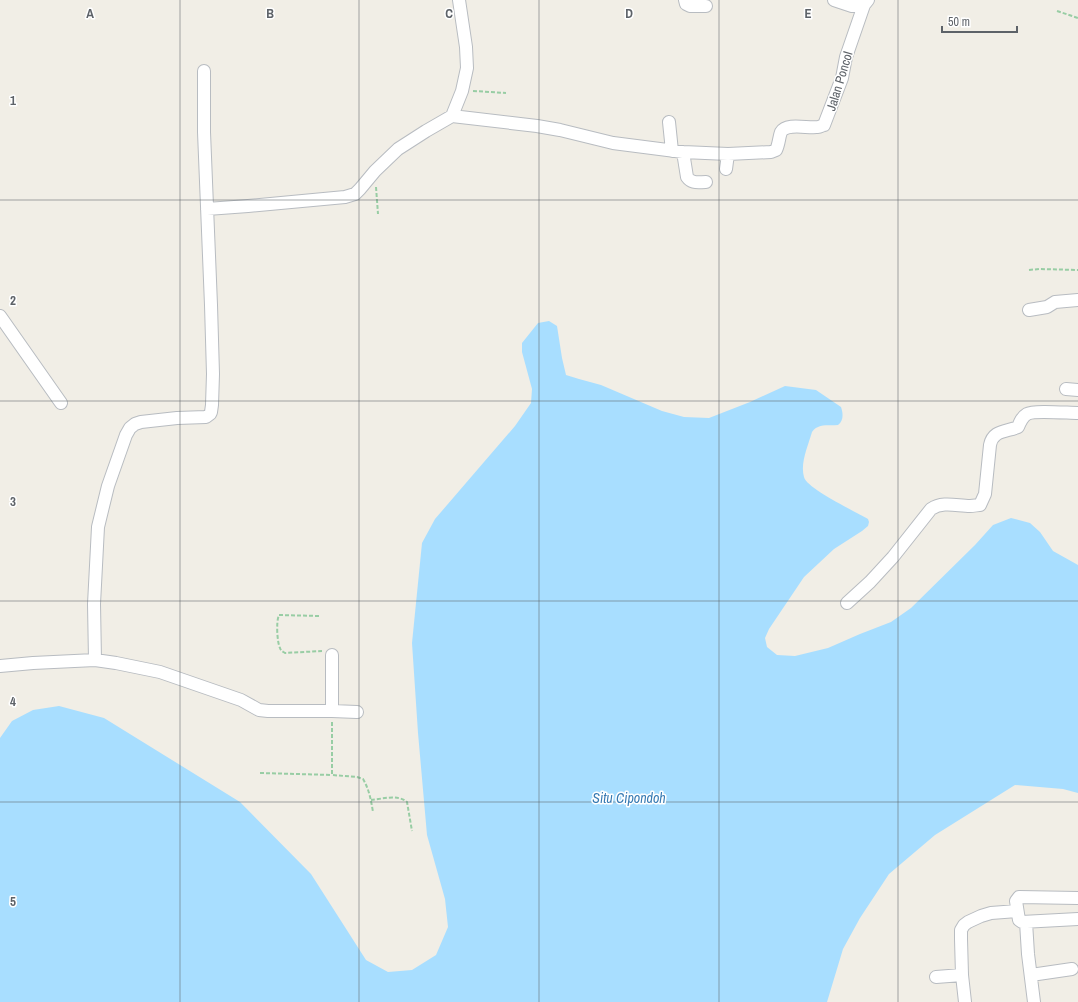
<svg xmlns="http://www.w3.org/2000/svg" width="1078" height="1002" font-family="'Archivo Narrow',sans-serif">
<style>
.water{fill:#a8deff}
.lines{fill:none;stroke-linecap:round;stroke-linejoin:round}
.minor-casing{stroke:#b8bcc1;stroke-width:14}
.path{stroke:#98cda4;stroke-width:2;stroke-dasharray:4 2;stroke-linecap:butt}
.minor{stroke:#fff;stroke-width:12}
.grid{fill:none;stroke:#5d6268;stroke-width:1;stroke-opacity:0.55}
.labels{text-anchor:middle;stroke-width:3;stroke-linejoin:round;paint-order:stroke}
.street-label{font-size:13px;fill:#5d6268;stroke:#fff}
.water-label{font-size:14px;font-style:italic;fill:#367ab3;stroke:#fff}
.grid-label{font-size:13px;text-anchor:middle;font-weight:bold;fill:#5d6268;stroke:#fff;stroke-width:3;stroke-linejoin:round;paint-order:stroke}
</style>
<rect width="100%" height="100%" fill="#f1eee6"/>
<path class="water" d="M 549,321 L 557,326 L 562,358 L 566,375 L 579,379 L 601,385 L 662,411 L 684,417 L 709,418 L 750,402 L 785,386 L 816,390 L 841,407 C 843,413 844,420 838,425 C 829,426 818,423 812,432 C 808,446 800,463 804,477 C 806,488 856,512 868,519 L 869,522 L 868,526 L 862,531 L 834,549 L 804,577 L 769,629 L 765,638 L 767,647 L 777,655 L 795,656 L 828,648 L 860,634 L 891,622 L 911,608 L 975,545 L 993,525 L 1011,518 L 1030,523 L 1040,532 L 1053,551 L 1078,565 L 1078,793 L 1063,789 L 1015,785 L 935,835 L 889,874 L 860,918 L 843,949 L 827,1002 L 0,1002 L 0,738 L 12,721 L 33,710 L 59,706 L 104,718 L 240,802 L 311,874 L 366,960 L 388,972 L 412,970 L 436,955 L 448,927 L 445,899 L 427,835 L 418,733 L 412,643 L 422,543 L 435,519 L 515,426 L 531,403 L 532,389 L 522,352 L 522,343 L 538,323 Z"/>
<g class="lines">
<defs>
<path id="minor" d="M 685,0 L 686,4 L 690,6 L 706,6
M 834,0 L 852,6 L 864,5
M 452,116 L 537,126 L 560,130 L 613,143 L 683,152 L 728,154 L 771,152 L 776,150 C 779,144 779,137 781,132 C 787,122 809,129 818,127 C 820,127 823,125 824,125 L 842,78 L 846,57 L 864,5 L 868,0
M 669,122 L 672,151
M 683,152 L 687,177 C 692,184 698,182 706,182
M 726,169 L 728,154
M 207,209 L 248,206 L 345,197 L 355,194 L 360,189 L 375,171 L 398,149 L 426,131 L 452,116 L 462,91 L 467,68 L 466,47 L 459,0
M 1029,310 L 1047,307 L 1055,302 L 1078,300
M 0,316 L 61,403
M 1066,389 L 1078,390
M 847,603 L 870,582 L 893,557 L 931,509 C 943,501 957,506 970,506 C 974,506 977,505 980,505 L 985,494 L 990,445 C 993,430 1006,432 1018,427 C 1020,422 1022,417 1027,414 C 1034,410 1068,413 1078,413
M 95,660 L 94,604 L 98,527 L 108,486 L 126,435 L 130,428 L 135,424 L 141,422 L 177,418 L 206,417 L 210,414 L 211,412 L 212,405 L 213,374 L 211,305 L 204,132 L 204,71
M 0,666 L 33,663 L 95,660 L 116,663 L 160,672 L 241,700 L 259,710 L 268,711 L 332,711 L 332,655
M 332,711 L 357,712
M 1078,898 L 1019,897 L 1016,901 L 1019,920 L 1022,922 L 1078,919
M 1026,922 L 1028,954 L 1034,1002
M 1031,975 L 1072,969
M 936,977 L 962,975
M 965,1002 L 962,975 L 961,939 L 961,930 L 964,925 L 968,922 L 981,916 L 991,913 L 1017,911"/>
</defs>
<use href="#minor" class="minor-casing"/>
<path class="path" d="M 1057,11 L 1078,18
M 473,91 L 506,93
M 376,187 L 378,214
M 1029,270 L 1039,269 L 1078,270
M 319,616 L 279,615 C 276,621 277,642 280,648 C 281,651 282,651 285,653 L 322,651
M 332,722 L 332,775 L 357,777 L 363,779 C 369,789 371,800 373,812
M 260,773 L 332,775
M 371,800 C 382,799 398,794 407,802 L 412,831"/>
<use href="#minor" class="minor"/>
</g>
<path class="grid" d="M 180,0 L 180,1002M 359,0 L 359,1002M 539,0 L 539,1002M 719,0 L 719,1002M 898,0 L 898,1002M 0,200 L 1078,200M 0,401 L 1078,401M 0,601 L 1078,601M 0,802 L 1078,802"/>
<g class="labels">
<g class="street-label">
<text transform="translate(839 81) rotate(-73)" y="5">Jalan Poncol</text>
</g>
<g class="water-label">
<text x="629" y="803">Situ Cipondoh</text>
</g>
</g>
<g class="grid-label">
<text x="90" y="18">A</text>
<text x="270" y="18">B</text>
<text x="449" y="18">C</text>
<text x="629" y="18">D</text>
<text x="808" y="18">E</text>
<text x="13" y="105">1</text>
<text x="13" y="305">2</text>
<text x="13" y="506">3</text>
<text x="13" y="706">4</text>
<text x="13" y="906">5</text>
</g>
<path d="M942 26v6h75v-6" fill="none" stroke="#5d6268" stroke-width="2"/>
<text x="948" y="26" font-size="12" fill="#5d6268" stroke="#ffffff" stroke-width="3" paint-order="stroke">50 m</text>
</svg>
